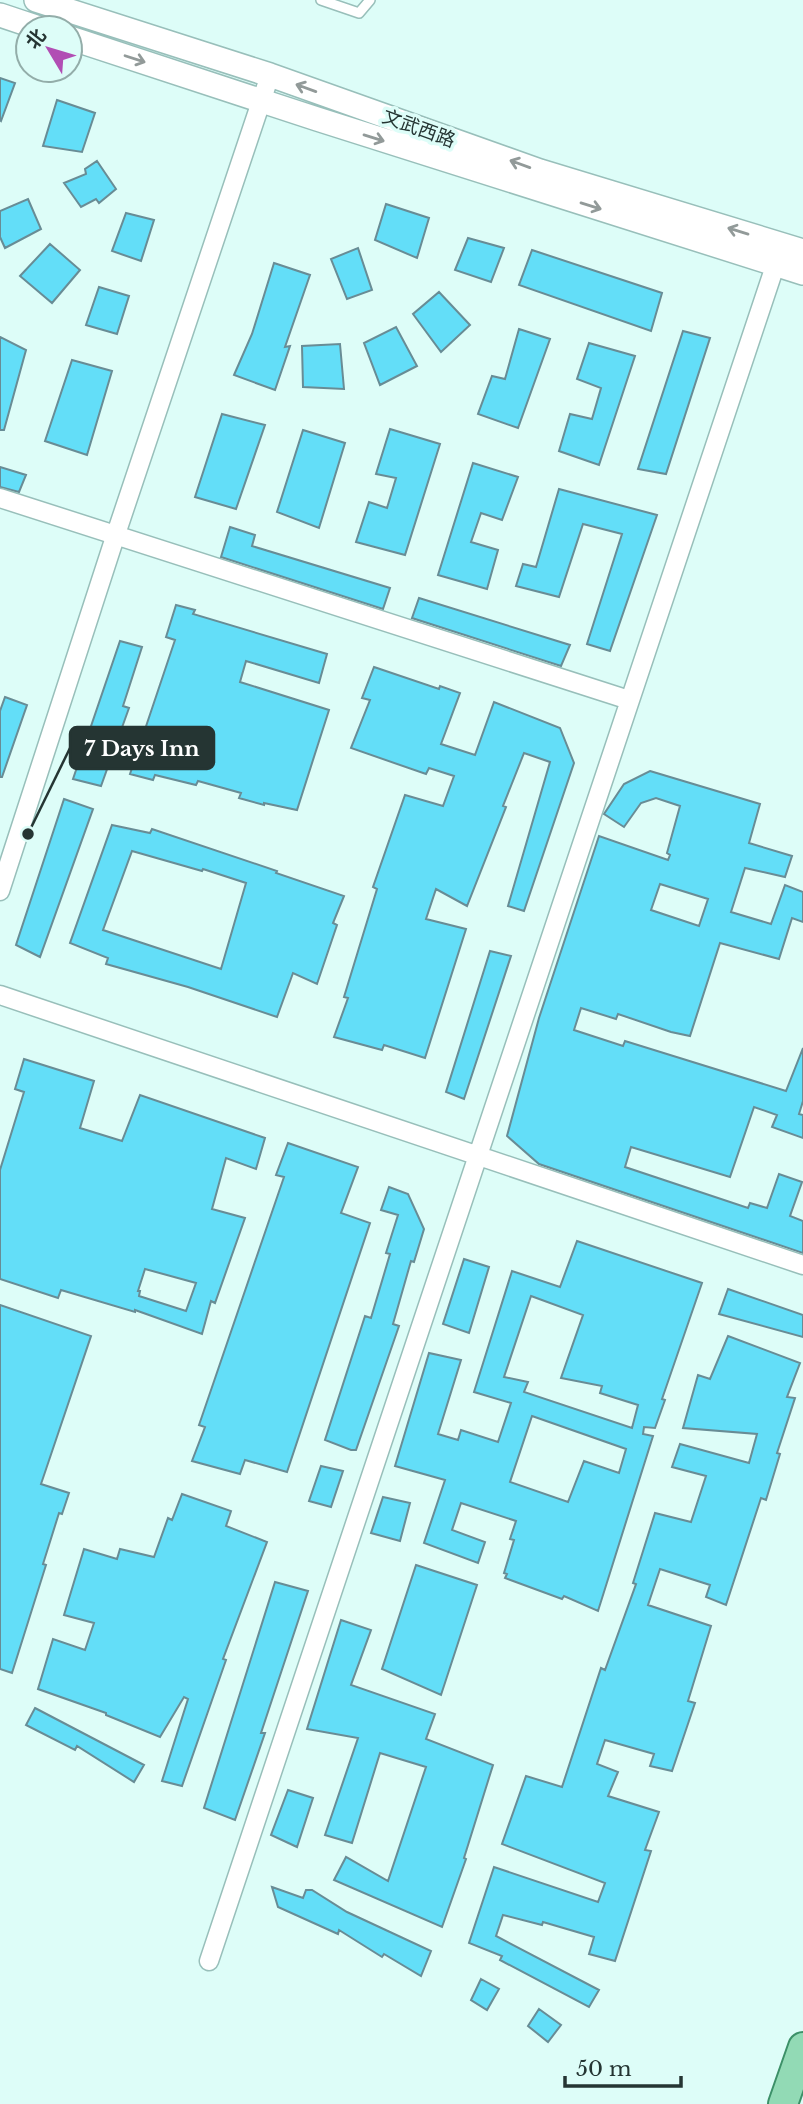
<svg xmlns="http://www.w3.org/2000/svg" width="803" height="2104" font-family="'Libre Baskerville','Noto Sans SC',serif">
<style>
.building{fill:#63def8;stroke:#688c95;stroke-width:2;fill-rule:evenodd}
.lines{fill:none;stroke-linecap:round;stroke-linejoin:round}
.service-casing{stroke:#98bfba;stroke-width:12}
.minor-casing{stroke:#98bfba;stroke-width:21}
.tertiary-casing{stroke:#98bfba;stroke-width:26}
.primary-casing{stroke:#3c9068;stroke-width:32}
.service{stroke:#fff;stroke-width:9}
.minor{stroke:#fff;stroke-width:18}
.tertiary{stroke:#fff;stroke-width:23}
.primary{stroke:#92dab5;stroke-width:28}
.oneway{stroke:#929a99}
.labels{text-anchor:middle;stroke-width:7;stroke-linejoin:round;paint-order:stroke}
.street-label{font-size:19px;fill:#253533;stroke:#ddfdf8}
.leader{fill:none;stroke:#253533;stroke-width:2.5}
.callout-dot{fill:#253533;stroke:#ddfdf8;stroke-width:2.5}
.callout{fill:#253533;stroke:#253533;stroke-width:2.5}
.callout-label{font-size:21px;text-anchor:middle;font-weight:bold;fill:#fff}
</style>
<rect width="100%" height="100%" fill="#ddfdf8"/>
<path class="building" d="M 0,78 L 15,83 L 1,121 L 0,120 Z
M 57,100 L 95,113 L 82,152 L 43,146 Z
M 97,161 L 116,189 L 99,203 L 96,199 L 81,207 L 64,183 L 86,174 L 85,169 Z
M 28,199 L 41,229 L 5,248 L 0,237 L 0,211 Z
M 386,204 L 429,218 L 417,258 L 375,240 Z
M 126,213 L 154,220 L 141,261 L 112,251 Z
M 468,238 L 504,248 L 491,282 L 455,270 Z
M 50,244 L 80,270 L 52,303 L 20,276 Z
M 358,248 L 372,290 L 347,299 L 331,259 Z
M 532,250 L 662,293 L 651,331 L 519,285 Z
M 274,263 L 310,275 L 285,347 L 290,346 L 275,390 L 234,375 L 252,334 Z
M 99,287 L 129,296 L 117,334 L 86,325 Z
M 439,292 L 470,325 L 441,352 L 413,314 Z
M 396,327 L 417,366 L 380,385 L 364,343 Z
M 519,329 L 550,339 L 518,428 L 478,414 L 492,376 L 505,379 Z
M 683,331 L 710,338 L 666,474 L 638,469 Z
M 0,337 L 26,350 L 4,430 L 0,430 Z
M 589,343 L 635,356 L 599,465 L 559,451 L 570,414 L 592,419 L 601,388 L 577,379 Z
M 340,344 L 344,389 L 303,387 L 302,346 Z
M 72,360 L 112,371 L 87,455 L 45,441 Z
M 222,414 L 265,425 L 236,509 L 195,497 Z
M 390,429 L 440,444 L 405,555 L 356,542 L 369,502 L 387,508 L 396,478 L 376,474 Z
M 303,430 L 345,443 L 319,528 L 277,512 Z
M 473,463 L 518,477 L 502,520 L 481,513 L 471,542 L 498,550 L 487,589 L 438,575 Z
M 0,467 L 26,475 L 19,492 L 0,487 Z
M 559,489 L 657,515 L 610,651 L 587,644 L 622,534 L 583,524 L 559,597 L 516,586 L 523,564 L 536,567 Z
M 230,527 L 255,535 L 252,546 L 390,588 L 383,609 L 221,557 Z
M 419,598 L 570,645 L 561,666 L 412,618 Z
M 176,605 L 195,610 L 193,614 L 327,654 L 319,683 L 246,661 L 240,682 L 329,710 L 297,810 L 264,803 L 264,805 L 239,798 L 241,793 L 198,781 L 196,785 L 155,775 L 153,780 L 130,774 L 175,640 L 166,637 Z
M 120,641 L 142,647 L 123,706 L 129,708 L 101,786 L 73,779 Z
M 374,667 L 439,689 L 440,686 L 460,693 L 441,744 L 475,755 L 494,702 L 560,728 L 574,763 L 524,911 L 508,906 L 550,762 L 524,753 L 503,806 L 506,807 L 467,906 L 436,889 L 426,919 L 466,929 L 425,1058 L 384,1045 L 382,1050 L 334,1037 L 348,998 L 344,997 L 377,889 L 373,887 L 405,795 L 443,806 L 454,776 L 429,768 L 426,774 L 351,748 L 370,700 L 362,698 Z
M 5,697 L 27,705 L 2,777 L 0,777 L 0,711 Z
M 650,771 L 760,804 L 749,843 L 792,856 L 785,877 L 745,868 L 731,912 L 771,924 L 785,885 L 803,892 L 803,922 L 792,918 L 779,959 L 720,943 L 690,1036 L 671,1032 L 618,1014 L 616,1019 L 581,1008 L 574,1030 L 623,1046 L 625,1041 L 786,1091 L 803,1048 L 803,1101 L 799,1114 L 803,1115 L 803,1138 L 772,1127 L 777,1115 L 754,1107 L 730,1177 L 631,1147 L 625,1167 L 748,1208 L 750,1203 L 767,1208 L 779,1174 L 802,1182 L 790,1216 L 803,1221 L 803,1253 L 539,1164 L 507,1136 L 539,1018 L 599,836 L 668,860 L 670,855 L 667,853 L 680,806 L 656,798 L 641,803 L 624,827 L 604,814 L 624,784 ZM 660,884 L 708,899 L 699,926 L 651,910 Z
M 64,799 L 93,809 L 40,957 L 16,945 Z
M 112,825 L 150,833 L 152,829 L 277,871 L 276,873 L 344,896 L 333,923 L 337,925 L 317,984 L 293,973 L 277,1017 L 188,987 L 106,964 L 108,958 L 70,943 ZM 132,851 L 202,871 L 203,869 L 246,883 L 221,969 L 103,930 Z
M 490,951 L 511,956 L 464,1099 L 446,1092 Z
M 24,1059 L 94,1081 L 80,1128 L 122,1141 L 140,1095 L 265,1138 L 256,1169 L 226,1158 L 212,1209 L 245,1218 L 215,1303 L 211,1301 L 202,1334 L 135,1310 L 135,1312 L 61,1290 L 58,1298 L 0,1279 L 0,1170 L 24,1092 L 15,1089 ZM 145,1269 L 196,1283 L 186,1311 L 139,1296 L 140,1291 L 138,1291 Z
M 288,1143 L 358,1167 L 341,1213 L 370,1223 L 287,1472 L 245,1460 L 240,1474 L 192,1461 L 205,1427 L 199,1425 L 284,1177 L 276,1175 Z
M 389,1187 L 408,1194 L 424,1229 L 414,1262 L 411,1261 L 393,1324 L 399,1326 L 356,1450 L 351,1450 L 325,1440 L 365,1316 L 371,1318 L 390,1254 L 386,1253 L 398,1215 L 381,1210 Z
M 577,1241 L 702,1283 L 662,1399 L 665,1400 L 655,1428 L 644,1427 L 643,1434 L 653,1436 L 598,1611 L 564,1596 L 562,1599 L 505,1578 L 507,1574 L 504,1573 L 514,1540 L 510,1539 L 516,1521 L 461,1503 L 452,1530 L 485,1542 L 478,1563 L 424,1543 L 445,1480 L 395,1466 L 429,1353 L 461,1360 L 438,1434 L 458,1440 L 461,1430 L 498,1442 L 511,1403 L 474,1392 L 512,1271 L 560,1287 ZM 531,1296 L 583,1315 L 561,1378 L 602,1386 L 600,1393 L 638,1405 L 632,1428 L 524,1392 L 528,1382 L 504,1377 ZM 532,1416 L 626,1449 L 619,1473 L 584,1461 L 568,1502 L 510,1482 Z
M 464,1259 L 489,1267 L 469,1333 L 443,1324 Z
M 728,1289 L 803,1315 L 803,1337 L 719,1314 Z
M 0,1305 L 91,1336 L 41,1484 L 69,1493 L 62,1514 L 59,1513 L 43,1564 L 46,1565 L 12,1673 L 0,1669 Z
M 728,1336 L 800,1363 L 787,1397 L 795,1398 L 777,1453 L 780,1454 L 766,1500 L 761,1498 L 726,1605 L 706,1597 L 710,1585 L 660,1569 L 648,1605 L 711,1626 L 688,1701 L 695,1703 L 672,1771 L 650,1766 L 654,1754 L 605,1740 L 597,1764 L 618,1772 L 608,1796 L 659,1812 L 645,1850 L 651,1851 L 615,1961 L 589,1954 L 594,1937 L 543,1922 L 542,1925 L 503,1915 L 496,1936 L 599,1990 L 589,2007 L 500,1960 L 502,1956 L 469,1943 L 494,1867 L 598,1902 L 605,1883 L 502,1844 L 526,1776 L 562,1787 L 601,1668 L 605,1670 L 636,1584 L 633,1583 L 655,1513 L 691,1522 L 706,1476 L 672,1467 L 680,1444 L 749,1463 L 757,1434 L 683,1428 L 698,1375 L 710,1379 Z
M 321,1466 L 343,1471 L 331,1507 L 309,1501 Z
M 182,1494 L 231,1511 L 226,1526 L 267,1542 L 223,1659 L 226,1660 L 182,1786 L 162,1781 L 188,1699 L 184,1697 L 160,1737 L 106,1715 L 106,1713 L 38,1689 L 53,1639 L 85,1650 L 94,1623 L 64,1615 L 84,1549 L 117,1559 L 120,1549 L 154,1557 L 168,1518 L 172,1520 Z
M 383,1497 L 410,1503 L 400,1541 L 371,1533 Z
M 416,1565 L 477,1585 L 441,1695 L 382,1669 Z
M 275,1582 L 308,1591 L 261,1733 L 265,1733 L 235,1820 L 204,1808 Z
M 341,1620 L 371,1630 L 351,1685 L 435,1714 L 426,1739 L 493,1765 L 464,1858 L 466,1859 L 442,1927 L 334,1880 L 346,1857 L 388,1881 L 426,1767 L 380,1753 L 352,1843 L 325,1835 L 358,1738 L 307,1729 Z
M 35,1708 L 144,1765 L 134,1782 L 77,1746 L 75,1750 L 26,1725 Z
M 288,1790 L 313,1798 L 297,1847 L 271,1835 Z
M 272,1887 L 303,1898 L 306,1890 L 312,1890 L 347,1912 L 431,1951 L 421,1976 L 384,1954 L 382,1957 L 339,1930 L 338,1934 L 278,1907 Z
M 481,1979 L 499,1989 L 487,2010 L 471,2000 Z
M 539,2009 L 561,2025 L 548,2042 L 528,2026 Z"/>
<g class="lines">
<defs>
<path id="service" d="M 321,0 L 359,13 L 370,0"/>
<path id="minor" d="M 0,498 L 629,700
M 0,891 L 116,534 L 270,75
M 0,995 L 803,1265
M 209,1961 L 779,254"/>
<path id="tertiary" d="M 36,0 L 270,75 L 540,171 L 803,251
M 0,15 L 39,28
M 70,38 L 317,119 L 803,273"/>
<path id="primary" d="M 783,2104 L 803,2047"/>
</defs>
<use href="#service" class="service-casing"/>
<use href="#minor" class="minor-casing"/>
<use href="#tertiary" class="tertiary-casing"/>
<use href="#primary" class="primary-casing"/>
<use href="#service" class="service"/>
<use href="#minor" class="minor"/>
<use href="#tertiary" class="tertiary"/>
<use href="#primary" class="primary"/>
</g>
<defs><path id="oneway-shaft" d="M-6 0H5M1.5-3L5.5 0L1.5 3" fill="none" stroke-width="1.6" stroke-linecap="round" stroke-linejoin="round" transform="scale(1.75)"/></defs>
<g class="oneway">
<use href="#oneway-shaft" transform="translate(135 59) rotate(18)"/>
<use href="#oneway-shaft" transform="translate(306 88) rotate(-160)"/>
<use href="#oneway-shaft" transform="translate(374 138) rotate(17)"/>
<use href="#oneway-shaft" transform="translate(520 164) rotate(-160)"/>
<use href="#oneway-shaft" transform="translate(591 206) rotate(17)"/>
<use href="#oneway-shaft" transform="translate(738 231) rotate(-163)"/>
</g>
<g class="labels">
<g class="street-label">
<text transform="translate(419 128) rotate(20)" y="7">文武西路</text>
</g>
</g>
<path class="leader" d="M28 834L70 748"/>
<circle class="callout-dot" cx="28" cy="834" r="7"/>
<rect class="callout" x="70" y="727" width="144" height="42" rx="7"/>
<g class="callout-label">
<text x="142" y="756">7 Days Inn</text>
</g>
<g transform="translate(49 49) rotate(308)"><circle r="33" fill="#ddfdf8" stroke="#93ada9" stroke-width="2"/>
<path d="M0-5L12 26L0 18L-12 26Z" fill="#b14eb4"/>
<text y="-10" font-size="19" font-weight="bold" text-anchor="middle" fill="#253533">北</text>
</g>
<path d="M565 2076v10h116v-10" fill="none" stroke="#253533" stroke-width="3.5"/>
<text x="576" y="2076" font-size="21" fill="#253533" stroke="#ddfdf8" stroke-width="5" paint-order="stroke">50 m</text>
</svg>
